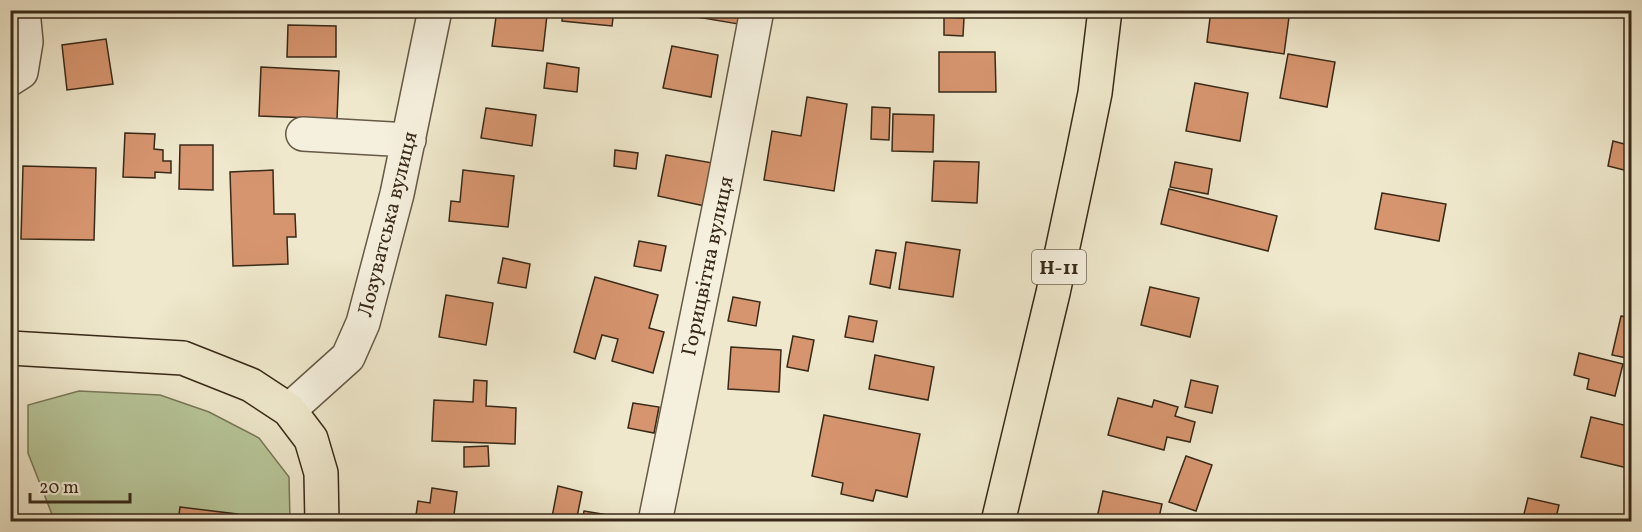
<svg xmlns="http://www.w3.org/2000/svg" width="1642" height="532" font-family="Vollkorn,serif">
<style>
.green{fill:#b7c699;stroke:#787858;stroke-width:1.5}
.building{fill:#d6956f;stroke:#382918;stroke-width:1.5}
.lines{fill:none;stroke-linecap:round;stroke-linejoin:round}
.minor-casing{stroke:#665945;stroke-width:36}
.major-casing{stroke:#382918;stroke-width:36}
.minor{stroke:#f5f0de;stroke-width:33}
.major{stroke:#efe8cc;stroke-width:33}
.labels{text-anchor:middle;stroke-width:5;stroke-linejoin:round;paint-order:stroke}
.shield{fill:#f5f0de;stroke:#716553;stroke-width:1.5}
.shield-label{font-size:20px;font-weight:bold;fill:#382918}
.street-label{font-size:21px;fill:#382918;stroke:#f5f0de}
</style>
<rect width="100%" height="100%" fill="#efe8cc"/>
<filter id="stains"><feTurbulence type="fractalNoise" baseFrequency=".00333" numOctaves="4"/><feColorMatrix values="0 0 0 0 .2 0 0 0 0 .09 0 0 0 0 .02 0 0 0 .5 -.17"/></filter>
<radialGradient id="worn" r=".72"><stop offset=".6" stop-color="#630" stop-opacity="0"/><stop offset="1" stop-color="#630" stop-opacity=".3"/></radialGradient>
<path class="green" d="M 79,391 L 160,395 L 209,412 L 259,438 L 289,477 L 290,521 L 52,521 L 53,517 L 28,453 L 28,405 Z"/>
<path class="building" d="M 497,10 L 547,15 L 543,51 L 492,46 Z
M 563,10 L 614,10 L 612,26 L 562,21 Z
M 686,10 L 746,10 L 744,25 L 685,15 Z
M 1211,10 L 1254,12 L 1254,10 L 1290,10 L 1284,54 L 1207,42 Z
M 944,17 L 964,18 L 963,36 L 944,35 Z
M 288,25 L 336,26 L 336,57 L 287,57 Z
M 106,39 L 113,84 L 67,90 L 62,45 Z
M 672,46 L 718,55 L 711,97 L 663,88 Z
M 939,52 L 995,52 L 996,92 L 939,92 Z
M 1288,54 L 1335,62 L 1327,107 L 1280,98 Z
M 547,63 L 579,68 L 577,92 L 544,88 Z
M 261,67 L 339,71 L 337,119 L 259,116 Z
M 1195,83 L 1248,93 L 1240,141 L 1186,131 Z
M 807,97 L 847,104 L 834,191 L 764,180 L 772,131 L 801,136 Z
M 872,107 L 890,108 L 889,140 L 871,139 Z
M 486,108 L 536,115 L 532,146 L 481,138 Z
M 893,114 L 934,115 L 933,152 L 892,151 Z
M 125,133 L 155,134 L 154,149 L 163,150 L 163,161 L 171,161 L 171,173 L 155,172 L 155,178 L 123,177 Z
M 1613,141 L 1632,146 L 1632,172 L 1608,166 Z
M 180,145 L 213,145 L 213,190 L 179,189 Z
M 615,150 L 638,153 L 636,169 L 614,166 Z
M 666,155 L 713,163 L 705,206 L 658,196 Z
M 934,161 L 979,162 L 977,203 L 932,201 Z
M 1175,162 L 1212,169 L 1208,194 L 1170,187 Z
M 23,166 L 96,168 L 94,240 L 21,239 Z
M 273,170 L 274,214 L 295,214 L 296,237 L 287,237 L 288,264 L 233,266 L 230,172 Z
M 463,170 L 514,176 L 508,227 L 449,221 L 451,201 L 460,202 Z
M 1169,189 L 1277,216 L 1268,251 L 1161,224 Z
M 1382,193 L 1446,204 L 1439,241 L 1375,229 Z
M 639,241 L 666,246 L 661,271 L 634,266 Z
M 906,242 L 960,250 L 953,297 L 899,289 Z
M 876,250 L 896,253 L 890,288 L 870,284 Z
M 503,258 L 530,264 L 526,288 L 498,283 Z
M 595,277 L 658,295 L 649,328 L 664,332 L 653,373 L 612,361 L 618,339 L 602,335 L 595,359 L 574,352 Z
M 1150,287 L 1199,298 L 1190,337 L 1141,325 Z
M 446,295 L 493,303 L 486,345 L 439,337 Z
M 733,297 L 760,302 L 756,326 L 728,321 Z
M 849,316 L 877,321 L 873,342 L 845,337 Z
M 1621,316 L 1632,318 L 1632,359 L 1612,355 Z
M 793,336 L 814,340 L 808,371 L 787,367 Z
M 731,347 L 781,350 L 779,392 L 728,389 Z
M 1579,353 L 1623,364 L 1615,396 L 1587,389 L 1589,379 L 1574,375 Z
M 875,355 L 934,367 L 928,400 L 869,389 Z
M 474,380 L 487,381 L 486,406 L 516,408 L 515,444 L 432,441 L 434,400 L 473,402 Z
M 1191,380 L 1218,386 L 1212,413 L 1185,407 Z
M 1118,398 L 1152,407 L 1154,400 L 1178,407 L 1175,416 L 1195,422 L 1190,442 L 1167,437 L 1164,450 L 1108,435 Z
M 633,403 L 659,407 L 654,433 L 628,428 Z
M 824,415 L 920,434 L 907,497 L 876,490 L 873,501 L 841,494 L 843,483 L 812,476 Z
M 1591,417 L 1632,427 L 1632,469 L 1581,457 Z
M 488,446 L 489,466 L 464,467 L 464,447 Z
M 1186,456 L 1212,465 L 1196,511 L 1169,502 Z
M 558,486 L 582,492 L 576,522 L 552,517 Z
M 432,488 L 457,492 L 453,522 L 415,522 L 418,501 L 430,503 Z
M 1103,491 L 1162,504 L 1158,522 L 1096,522 Z
M 1528,498 L 1559,505 L 1555,522 L 1522,522 Z
M 180,507 L 237,514 L 236,522 L 178,522 Z
M 584,511 L 631,519 L 631,522 L 582,522 Z
M 1566,515 L 1596,522 L 1565,522 Z"/>
<g class="lines">
<defs>
<path id="minor" d="M 10,79 L 21,72 L 26,42 L 23,10
M 303,134 L 409,140
M 289,410 L 348,357 L 363,323 L 397,194 L 435,10
M 655,522 L 723,189 L 757,10"/>
<path id="major" d="M 10,348 L 183,358 L 251,385 L 289,410 L 311,439 L 321,473 L 322,522
M 998,522 L 1053,293 L 1082,157 L 1095,93 L 1105,10"/>
</defs>
<use href="#minor" class="minor-casing"/>
<use href="#major" class="major-casing"/>
<use href="#minor" class="minor"/>
<use href="#major" class="major"/>
</g>
<g class="labels">
<rect class="shield" x="1032" y="250" width="54" height="34" rx="4.5"/>
<g class="shield-label">
<text x="1059" y="274">Н-11</text>
</g>
<g class="street-label">
<text transform="translate(387 224) rotate(-76)" y="7">Лозуватська вулиця</text>
<text transform="translate(707 266) rotate(-78)" y="7">Горицвітна вулиця</text>
</g>
</g>
<rect width="1642" height="532" fill="none" stroke="#efe8cc" stroke-width="36"/>
<rect x="12" y="12" width="1618" height="508" fill="none" stroke="#382918" stroke-width="3"/>
<rect x="18" y="18" width="1606" height="496" fill="none" stroke="#382918" stroke-width="1.5"/>
<path d="M30 493v9h100v-9" fill="none" stroke="#382918" stroke-width="3"/>
<text x="39" y="493" font-size="18" fill="#382918" stroke="#f5f0de" stroke-width="4.5" paint-order="stroke">20 m</text>
<rect width="100%" height="100%" filter="url(#stains)"/>
<rect width="100%" height="100%" fill="url(#worn)"/>
</svg>
